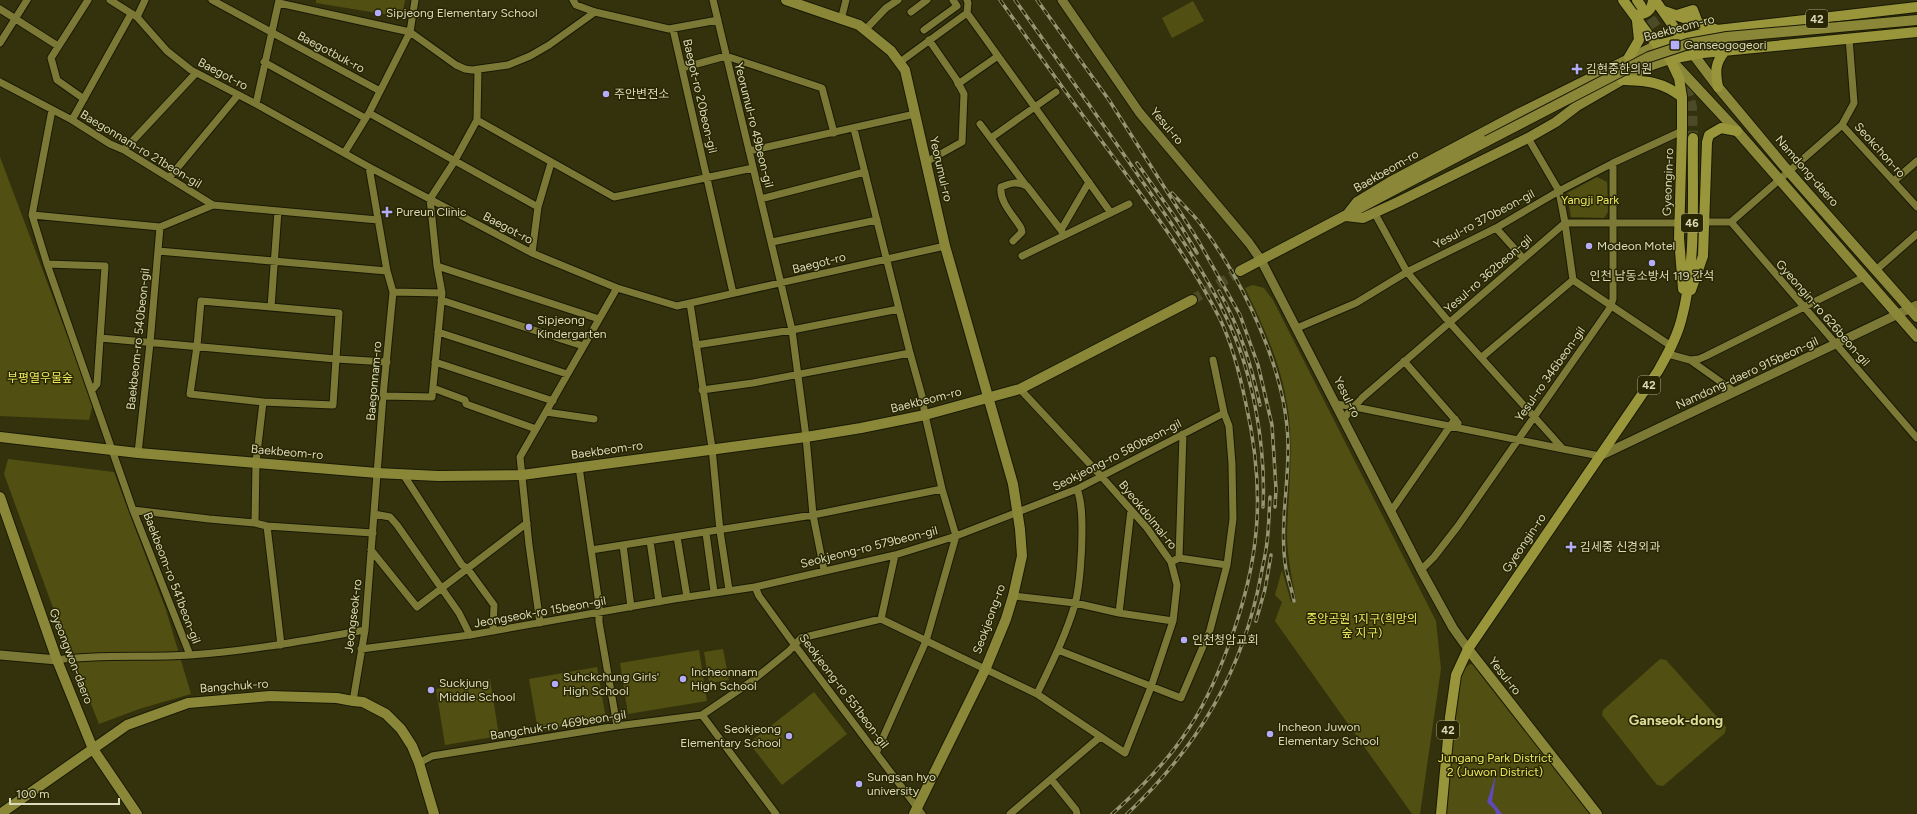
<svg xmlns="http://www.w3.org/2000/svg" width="1917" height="814" font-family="Figtree,'Noto Sans KR',sans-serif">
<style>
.green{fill:#514f12}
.water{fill:#5f4aba}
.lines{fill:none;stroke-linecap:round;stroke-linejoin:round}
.secondary-tunnel{stroke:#4c4b27;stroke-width:10;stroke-dasharray:10 5;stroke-linecap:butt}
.primary-tunnel{stroke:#4c4b27;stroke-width:10;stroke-dasharray:10 5;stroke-linecap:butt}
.minor-casing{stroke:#1a1904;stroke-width:9}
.tertiary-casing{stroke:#1a1904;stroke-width:11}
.secondary-casing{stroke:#1a1904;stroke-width:12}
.primary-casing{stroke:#1a1904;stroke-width:12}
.minor{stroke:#7b7935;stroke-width:7}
.tertiary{stroke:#7b7935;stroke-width:9}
.secondary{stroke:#8a8738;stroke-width:10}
.primary{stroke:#98953a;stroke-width:10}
.rail-casing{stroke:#969673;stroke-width:3.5}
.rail{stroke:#292703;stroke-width:2;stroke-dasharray:6;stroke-linecap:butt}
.secondary-bridge-casing{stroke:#1a1904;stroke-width:12;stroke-linecap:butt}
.secondary-bridge{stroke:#8a8738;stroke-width:10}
.poi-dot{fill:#b3adf9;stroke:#292703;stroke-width:1.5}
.labels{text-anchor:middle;stroke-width:3;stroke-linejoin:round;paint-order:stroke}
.shield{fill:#292703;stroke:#a6a582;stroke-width:1}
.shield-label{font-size:11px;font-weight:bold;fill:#dbdbb9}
.poi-label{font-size:12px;fill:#dbdbb9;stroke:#292703;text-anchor:start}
.street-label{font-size:12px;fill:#dbdbb9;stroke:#292703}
.park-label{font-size:12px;fill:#ede95d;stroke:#292703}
.quarter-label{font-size:14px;font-weight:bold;fill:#dddc96;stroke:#292703}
</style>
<rect width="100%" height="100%" fill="#33320d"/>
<path class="green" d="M 316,0 L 405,0 L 402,17 L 316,3 Z
M 1193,1 L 1204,21 L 1172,38 L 1162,18 Z
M 0,157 L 93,404 L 89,420 L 0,416 Z
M 1597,177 L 1607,182 L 1608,212 L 1604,218 L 1571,217 L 1567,193 Z
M 1253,285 L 1264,288 L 1273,300 L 1436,621 L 1441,669 L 1420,814 L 1412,814 L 1275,621 L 1282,602 L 1275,595 L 1282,570 L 1291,602 L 1296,600 C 1292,578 1287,556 1287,534 C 1288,493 1294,451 1288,410 C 1282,366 1264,327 1245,288 Z
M 8,459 L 114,472 L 166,610 L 191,694 L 139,709 L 99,724 L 52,605 L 4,474 Z
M 723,649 L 729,680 L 709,683 L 704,652 Z
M 699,650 L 707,701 L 628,714 L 620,663 Z
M 1660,659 L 1666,660 L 1726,727 L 1725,733 L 1663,786 L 1657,785 L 1602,715 L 1603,710 Z
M 1470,664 L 1475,665 L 1597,814 L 1440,814 L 1456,675 Z
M 597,667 L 606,719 L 538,731 L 529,679 Z
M 490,679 L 499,736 L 445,745 L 436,689 Z
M 814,692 L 847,734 L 782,785 L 749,743 Z"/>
<path class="water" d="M 1496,774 L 1492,801 L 1502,814 L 1496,814 L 1495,810 L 1487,802 Z"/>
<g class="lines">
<path class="secondary-tunnel" d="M 1192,300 L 1240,271"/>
<path class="primary-tunnel" d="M 1642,6 L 1671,48
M 1683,72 L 1692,107 L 1693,138"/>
<defs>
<path id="minor" d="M 110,0 L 137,17 L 167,51 L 191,70 L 256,104 L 369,167 L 532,253 L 617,288 L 677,306 L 945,246
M 212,0 L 380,91
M 573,0 L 576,5 L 595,12 L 669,29 L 718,20
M 713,0 L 792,330 L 806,437 L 813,515 L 824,570
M 279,3 L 410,32 L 456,65 L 465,69 L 472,70 L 508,65 L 530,56 L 549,45 L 595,12
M 0,9 L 58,46
M 911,12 L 927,0
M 967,13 L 1111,213
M 137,17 L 145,0
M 841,20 L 846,0
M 673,29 L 733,293
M 865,30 L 886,8 L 898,0
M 924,30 L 957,6 L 953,0
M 0,43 L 27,0
M 264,62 L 365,118
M 900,62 L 967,13 L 968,3 L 967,0
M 682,68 L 726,56 L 822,88 L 834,133
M 0,82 L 72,120 L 110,144 L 124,150 L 213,205 L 378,220
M 958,84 L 998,56
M 84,99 L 57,80 L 51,58 L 88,0
M 256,104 L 279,0
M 52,110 L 32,215 L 47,264 L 133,510 L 190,655
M 369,113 L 538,207
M 72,120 L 131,14
M 477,120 L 614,197 L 753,168
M 980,124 L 1025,184
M 1842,125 L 1917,207
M 854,129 L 910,353 L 922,396 L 925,415 L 942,489 L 956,536 L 926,641 L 877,751
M 991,138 L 1056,92
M 1528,138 L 1559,191 L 1565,223 L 1573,280 L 1671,346
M 124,150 L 196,73
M 749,151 L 915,114
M 345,152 L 369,113 L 410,32 L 415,0
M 926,162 L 962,142 L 964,94 L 956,79 L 929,40
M 169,178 L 238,95
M 1894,181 L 1917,161
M 761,199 L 865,172
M 1374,212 L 1407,272 L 1449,322 L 1563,449 L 1600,456
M 32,215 L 160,227 L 213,205
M 1704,222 L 1731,222 L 1917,438
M 1731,222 L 1842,125 L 1854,103 L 1849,38
M 1496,228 L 1523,258
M 1063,234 L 1061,230 L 1089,182
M 1013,241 L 1022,232 L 1021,228 C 1014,216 999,202 1001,187 C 1011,183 1016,181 1027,186 L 1061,230
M 772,242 L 877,220
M 158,251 L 387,271
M 532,253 L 538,207 L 551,163
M 1022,256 L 1129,204
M 47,264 L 105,266 L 97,384 L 92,390
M 437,266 L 599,319
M 1876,270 L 1917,234
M 393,292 L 442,293
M 441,300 L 583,346
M 201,301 L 339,313 L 333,405 L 263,402 L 190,394 L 197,346 Z
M 690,303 L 712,448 L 720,531 L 729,590
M 271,307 L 278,211
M 1297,328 L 1356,303 L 1407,272 L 1496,228 L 1559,191 L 1613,163 L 1682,131
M 438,332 L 567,374
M 100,338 L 336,359 L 387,362
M 696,345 L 792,330 L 899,309
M 1668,354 L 1690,360 L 1735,392
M 1482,357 L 1573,280
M 1690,360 L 1699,359 L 1706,356 L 1864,277
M 1404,361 L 1458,423
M 435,362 L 553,401
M 433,388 L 465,400 L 466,404 L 536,429
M 702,390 L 753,383 L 910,353
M 383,396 L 432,397 L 442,293 L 437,266 L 430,199 L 454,162 L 477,120 L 478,70
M 1336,404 L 1355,407 L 1563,449
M 546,412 L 594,419
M 1344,420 C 1348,410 1356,406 1362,398 L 1565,223 L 1679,223
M 138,453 L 150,343 L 160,227
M 579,467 L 599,604 L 599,622 L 617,726
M 403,474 L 462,565 L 467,568 L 494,605 L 493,631
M 133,510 L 209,519 L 255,523 L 267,526 L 373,533
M 1392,510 L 1455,419
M 374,514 L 390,517 L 397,525 L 459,613 L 470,635
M 255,523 L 256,462 L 263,402
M 267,526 L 281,645
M 706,533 L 714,592
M 677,537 L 687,597
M 650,541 L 659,602
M 623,545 L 631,607
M 371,550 L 417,607 L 527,523
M 591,550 L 813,515 L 942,489
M 1179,558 L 1227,565
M 1171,562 L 1179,558 L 1183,434
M 1421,570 L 1434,557 L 1458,526 L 1610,308 L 1613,299 L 1613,163
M 755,587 L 759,596 L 791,640 L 922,814
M 1013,596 L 1075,603 L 1119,613 L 1173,621
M 1119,613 L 1131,510
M 881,619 L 1037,694 L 1125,753 L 1151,687 L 1173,621 L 1177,585 L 1171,562 L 1147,528 L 1102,477 L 1020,389
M 540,623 L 529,545 L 520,457 L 617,288
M 361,649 L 470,635 L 674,599 L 755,587 L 895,555 L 956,536 L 1077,489 L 1224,413
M 1058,650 L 1181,698 L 1210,630 L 1227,565 L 1233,519 L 1232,464 L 1229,426 L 1224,413 L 1213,360
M 57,660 C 101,654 146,658 190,655 C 249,651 307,640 365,630
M 1037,694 C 1051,665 1066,635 1075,604 C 1080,586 1082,551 1082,531 C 1082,518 1082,502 1077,489
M 353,701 L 365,630 L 383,396 L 393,292 L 387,271 L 369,167
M 702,715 L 776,814
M 419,763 L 432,756 L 617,726 L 702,715 L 752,681 L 789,651 L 801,638 L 881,619 L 895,555
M 1051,779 L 1076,810 L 1077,814
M 1010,814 L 1100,737"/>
<path id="tertiary" d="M 1062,0 L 1139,112 L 1249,243 L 1261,260 L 1421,570 L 1453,628 L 1468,649
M 1600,456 L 1917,305
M 0,655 L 57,660"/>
<path id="secondary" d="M 786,0 L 859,25 L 891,51 L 905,70 L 945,246 L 1013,484 L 1020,529 L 1022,556 L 1013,596 L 1006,619 L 985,670 L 914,814
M 1693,54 L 1718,87 L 1783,165 L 1917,317
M 1346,216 L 1363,218 L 1398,202 L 1528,138 L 1556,122 L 1577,106 L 1622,80 L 1652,65 L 1670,59 L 1737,131 L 1917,337
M 1346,216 L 1357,202 L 1390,182 L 1520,113 L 1657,45
M 1240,271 L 1487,141
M 0,437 L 138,453 L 377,473 L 438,476 L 522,475 L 806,437 L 861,428 L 925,415 L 1020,389 L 1192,300
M 0,497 L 57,660 L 93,749 L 137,814
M 1468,649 L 1597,814
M 0,814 L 127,725 L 188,703 L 270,696 L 337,698 L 353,701 L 363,702 L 386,714 L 401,729 L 412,746 L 419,763 L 434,814"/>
<path id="primary" d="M 1623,0 L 1648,34 L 1670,59 L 1679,78 L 1682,97 L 1682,131 L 1679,238 L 1683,289
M 1637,0 L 1641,6
M 1655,0 L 1685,43
M 1664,11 L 1715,29
M 1634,15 C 1645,15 1652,11 1653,0
M 1677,15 L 1693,10 L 1698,23
M 1657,45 L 1717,30 L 1917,7
M 1629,57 L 1639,40 L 1637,21
M 1670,59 L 1703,53 L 1917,32
M 1622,80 C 1647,81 1661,81 1682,97
M 1718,87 C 1715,71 1715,63 1725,51
M 1691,290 L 1703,256 L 1707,142 L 1709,135 L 1721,128 L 1737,131
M 1441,814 L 1450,717 L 1456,675 L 1468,649 L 1658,371 C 1667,355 1676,339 1681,321 C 1697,263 1692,198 1693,138"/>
</defs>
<use href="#minor" class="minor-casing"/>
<use href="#tertiary" class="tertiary-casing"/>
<use href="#secondary" class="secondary-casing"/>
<use href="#primary" class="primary-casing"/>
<use href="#minor" class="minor"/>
<use href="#tertiary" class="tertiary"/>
<use href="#secondary" class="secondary"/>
<use href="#primary" class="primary"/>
<defs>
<path id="rail" d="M 1000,0 C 1037,52 1074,104 1112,155 C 1151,208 1191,261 1220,319 C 1233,346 1240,375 1246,404 C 1266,493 1260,562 1228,647 C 1217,677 1205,705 1187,731 C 1167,762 1139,790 1112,814
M 1015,0 C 1057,59 1099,118 1140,178 C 1171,223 1204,269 1227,319 C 1253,373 1266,446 1263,507
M 1037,0 L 1109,100 L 1199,242 L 1240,315 L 1258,365 L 1272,425 L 1276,489 L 1275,507
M 1137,163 L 1179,223 L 1197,253
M 1172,193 C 1181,203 1191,212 1199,222 C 1243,280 1287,371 1288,444 C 1289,485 1279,528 1286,569 C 1288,579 1292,590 1294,601
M 1219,291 C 1240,328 1251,364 1260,405
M 1256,621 L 1265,589 L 1271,555
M 1127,814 C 1198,747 1243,671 1261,575 C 1263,564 1266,553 1267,542 C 1269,527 1269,512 1270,497"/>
</defs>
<use href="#rail" class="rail-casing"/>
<use href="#rail" class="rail"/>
<defs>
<path id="secondary-bridge" d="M 1487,141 L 1649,57 L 1688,44 L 1727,37 L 1917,20"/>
</defs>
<use href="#secondary-bridge" class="secondary-bridge-casing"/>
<use href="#secondary-bridge" class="secondary-bridge"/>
</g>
<g class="poi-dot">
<circle cx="378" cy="13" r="4"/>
<rect x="1670" y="40" width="10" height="10" rx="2"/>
<path d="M1575 63h4v4h4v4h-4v4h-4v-4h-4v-4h4z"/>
<circle cx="606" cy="94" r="4"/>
<path d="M385 206h4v4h4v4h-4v4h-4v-4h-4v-4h4z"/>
<circle cx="1589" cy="246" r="4"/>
<circle cx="1652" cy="263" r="4"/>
<circle cx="529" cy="327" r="4"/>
<path d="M1569 541h4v4h4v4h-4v4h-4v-4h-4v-4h4z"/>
<circle cx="1184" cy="640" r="4"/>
<circle cx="683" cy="679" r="4"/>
<circle cx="555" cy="684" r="4"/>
<circle cx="431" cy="690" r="4"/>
<circle cx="1270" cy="734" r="4"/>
<circle cx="789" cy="736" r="4"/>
<circle cx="859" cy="784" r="4"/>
</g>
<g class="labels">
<g class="shield">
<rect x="1806" y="10" width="22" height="18" rx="3"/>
<rect x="1681" y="214" width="22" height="18" rx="3"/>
<rect x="1638" y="376" width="22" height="18" rx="3"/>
<rect x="1437" y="721" width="22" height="18" rx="3"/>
</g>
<g class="shield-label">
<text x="1817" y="23">42</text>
<text x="1692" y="227">46</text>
<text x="1649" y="389">42</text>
<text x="1448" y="734">42</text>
</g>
<g class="poi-label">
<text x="386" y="17">Sipjeong Elementary School</text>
<text x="1684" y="49">Ganseogogeori</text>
<text x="1586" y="73">김현중한의원</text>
<text x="614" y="98">주안변전소</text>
<text x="396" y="216">Pureun Clinic</text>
<text x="1597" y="250">Modeon Motel</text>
<text x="1652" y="280" text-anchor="middle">인천 남동소방서 119 간석</text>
<text x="537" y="324">Sipjeong<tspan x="537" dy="14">Kindergarten</tspan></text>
<text x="1580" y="551">김세중 신경외과</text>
<text x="1192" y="644">인천청암교회</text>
<text x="691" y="676">Incheonnam<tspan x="691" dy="14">High School</tspan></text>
<text x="563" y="681">Suhckchung Girls'<tspan x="563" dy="14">High School</tspan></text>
<text x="439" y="687">Suckjung<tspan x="439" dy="14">Middle School</tspan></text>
<text x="1278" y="731">Incheon Juwon<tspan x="1278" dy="14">Elementary School</tspan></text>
<text x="781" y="733" text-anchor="end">Seokjeong<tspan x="781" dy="14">Elementary School</tspan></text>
<text x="867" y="781">Sungsan hyo<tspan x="867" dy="14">university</tspan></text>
</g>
<g class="street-label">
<text transform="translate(1679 28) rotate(-15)" y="4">Baekbeom-ro</text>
<text transform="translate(331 52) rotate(28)" y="4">Baegotbuk-ro</text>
<text transform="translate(223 74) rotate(28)" y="4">Baegot-ro</text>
<text transform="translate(700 96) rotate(77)" y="4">Baegot-ro 20beon-gil</text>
<text transform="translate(754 125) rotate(76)" y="4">Yeorumul-ro 49beon-gil</text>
<text transform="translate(1167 126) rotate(50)" y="4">Yesul-ro</text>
<text transform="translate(141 149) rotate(31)" y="4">Baegonnam-ro 21beon-gil</text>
<text transform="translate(1880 150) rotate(48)" y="4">Seokchon-ro</text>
<text transform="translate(941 169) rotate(77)" y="4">Yeorumul-ro</text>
<text transform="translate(1386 171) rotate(-30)" y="4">Baekbeom-ro</text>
<text transform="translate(1807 171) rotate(49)" y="4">Namdong-daero</text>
<text transform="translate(1668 182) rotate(-88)" y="4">Gyeongin-ro</text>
<text transform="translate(1484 219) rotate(-28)" y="4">Yesul-ro 370beon-gil</text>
<text transform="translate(508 228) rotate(28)" y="4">Baegot-ro</text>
<text transform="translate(819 263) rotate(-14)" y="4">Baegot-ro</text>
<text transform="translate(1488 274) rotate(-41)" y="4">Yesul-ro 362beon-gil</text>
<text transform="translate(1823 313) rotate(49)" y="4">Gyeongin-ro 626beon-gil</text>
<text transform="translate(138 339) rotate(-84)" y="4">Baekbeom-ro 540beon-gil</text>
<text transform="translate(1747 373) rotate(-25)" y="4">Namdong-daero 915beon-gil</text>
<text transform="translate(1550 374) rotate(-55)" y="4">Yesul-ro 346beon-gil</text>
<text transform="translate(374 381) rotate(-85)" y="4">Baegonnam-ro</text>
<text transform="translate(1347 397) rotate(63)" y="4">Yesul-ro</text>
<text transform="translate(926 400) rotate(-14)" y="4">Baekbeom-ro</text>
<text transform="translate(607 450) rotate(-8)" y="4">Baekbeom-ro</text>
<text transform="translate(287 452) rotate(5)" y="4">Baekbeom-ro</text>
<text transform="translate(1117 455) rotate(-27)" y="4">Seokjeong-ro 580beon-gil</text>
<text transform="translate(1148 515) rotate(51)" y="4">Byeokdolmal-ro</text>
<text transform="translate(1524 543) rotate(-56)" y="4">Gyeongin-ro</text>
<text transform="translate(869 547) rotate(-14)" y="4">Seokjeong-ro 579beon-gil</text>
<text transform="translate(172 578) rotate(69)" y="4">Baekbeom-ro 541beon-gil</text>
<text transform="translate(540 612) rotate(-10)" y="4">Jeongseok-ro 15beon-gil</text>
<text transform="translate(353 616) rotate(-83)" y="4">Jeongseok-ro</text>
<text transform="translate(989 619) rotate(-70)" y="4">Seokjeong-ro</text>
<text transform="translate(71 656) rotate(69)" y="4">Gyeongwon-daero</text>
<text transform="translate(1505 676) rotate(52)" y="4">Yesul-ro</text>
<text transform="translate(234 686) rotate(-4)" y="4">Bangchuk-ro</text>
<text transform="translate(844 691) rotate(53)" y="4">Seokjeong-ro 551beon-gil</text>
<text transform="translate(558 725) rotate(-9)" y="4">Bangchuk-ro 469beon-gil</text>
</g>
<g class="park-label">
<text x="1590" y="204">Yangji Park</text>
<text x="40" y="382">부평열우물숲</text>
<text x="1362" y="623">중앙공원 1지구(희망의<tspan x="1362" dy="14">숲 지구)</tspan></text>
<text x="1495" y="762">Jungang Park District<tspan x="1495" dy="14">2 (Juwon District)</tspan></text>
</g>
<g class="quarter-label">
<text x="1676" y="725">Ganseok-dong</text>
</g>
</g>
<path d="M10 798v6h109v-6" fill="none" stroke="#dbdbb9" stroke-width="2"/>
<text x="16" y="798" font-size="12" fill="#dbdbb9" stroke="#292703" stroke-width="3" paint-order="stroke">100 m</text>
</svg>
